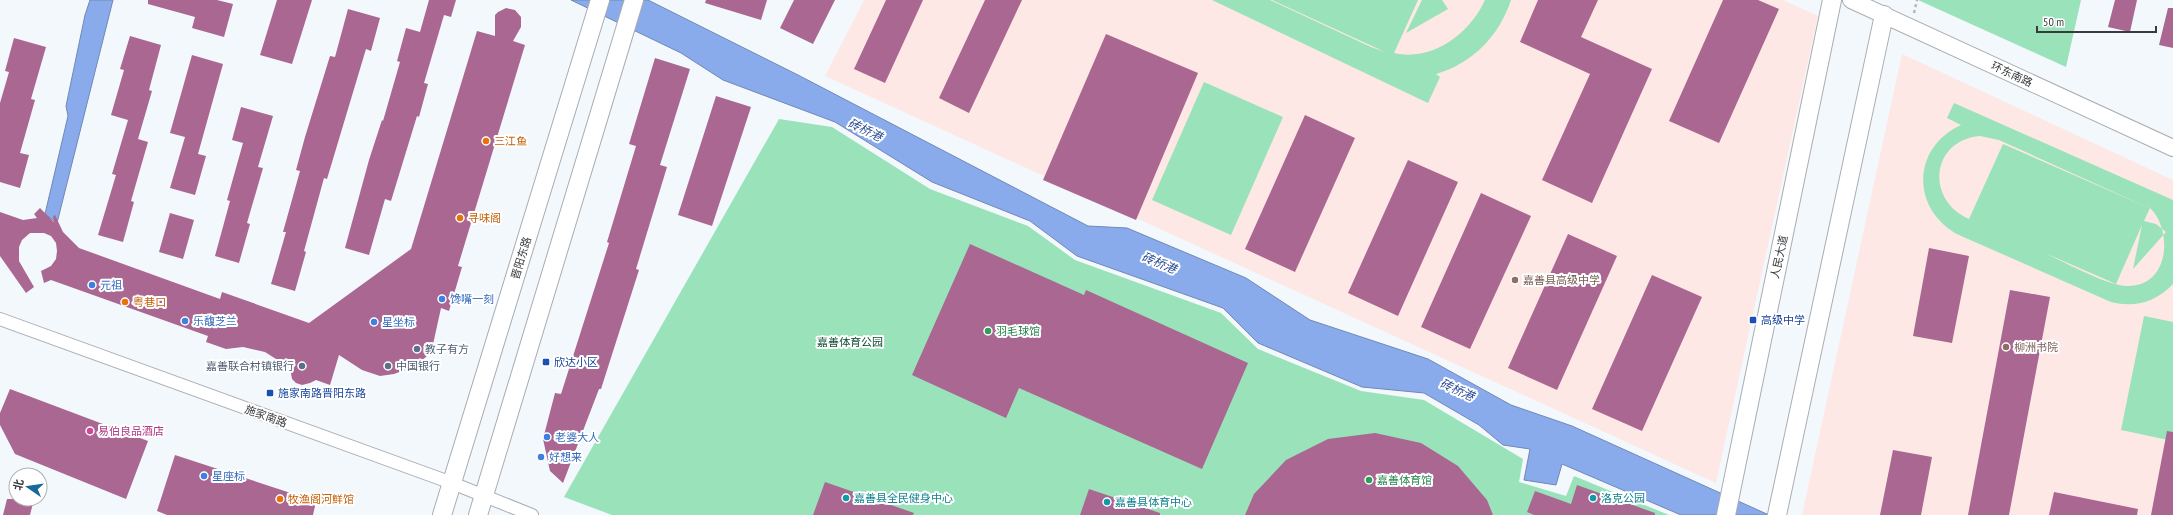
<svg xmlns="http://www.w3.org/2000/svg" width="2173" height="515" font-family="'PT Sans Narrow','Noto Sans SC',sans-serif">
<style>
.education{fill:#fde8e5}
.green{fill:#99e2ba;fill-rule:evenodd}
.water{fill:#89aaeb;stroke:#7188b6}
.building{fill:#aa6792}
.lines{fill:none;stroke-linecap:round;stroke-linejoin:round}
.minor-casing{stroke:#a9adb2;stroke-width:14}
.tertiary-casing{stroke:#a9adb2;stroke-width:18}
.secondary-casing{stroke:#a9adb2;stroke-width:20}
.path{stroke:#b4b8bc;stroke-width:2.5;stroke-dasharray:3 3;stroke-linecap:butt}
.minor{stroke:#fff;stroke-width:12}
.tertiary{stroke:#fff;stroke-width:16}
.secondary{stroke:#fff;stroke-width:18}
.food-dot{fill:#e8710a;stroke:#fff;stroke-width:1.5}
.education-dot{fill:#8d6e63;stroke:#fff;stroke-width:1.5}
.shop-dot{fill:#3f7fe0;stroke:#fff;stroke-width:1.5}
.transit-dot{fill:#1a4fb4;stroke:#fff;stroke-width:1.5}
.leisure-dot{fill:#2e9e5b;stroke:#fff;stroke-width:1.5}
.service-dot{fill:#5c6f8a;stroke:#fff;stroke-width:1.5}
.hotel-dot{fill:#d1479c;stroke:#fff;stroke-width:1.5}
.culture-dot{fill:#0f9aa8;stroke:#fff;stroke-width:1.5}
.labels{text-anchor:middle;stroke-width:4;stroke-linejoin:round;paint-order:stroke}
.street-label{font-size:11px;fill:#383a3c;stroke:#fff}
.food-label{font-size:11px;fill:#c56008;stroke:#fff;text-anchor:start}
.education-label{font-size:11px;fill:#785e54;stroke:#fff;text-anchor:start}
.shop-label{font-size:11px;fill:#366cbe;stroke:#fff;text-anchor:start}
.transit-label{font-size:11px;fill:#164399;stroke:#fff;text-anchor:start}
.leisure-label{font-size:11px;fill:#27864d;stroke:#fff;text-anchor:start}
.park-label{font-size:11px;fill:#0c4d31;stroke:#fff}
.service-label{font-size:11px;fill:#4e5e75;stroke:#fff;text-anchor:start}
.hotel-label{font-size:11px;fill:#b23c85;stroke:#fff;text-anchor:start}
.culture-label{font-size:11px;fill:#0d838f;stroke:#fff;text-anchor:start}
.water-label{font-size:12px;font-style:italic;fill:#284b97;stroke:#fff}
</style>
<rect width="100%" height="100%" fill="#f3f8fd"/>
<path class="education" d="M 864,0 L 1783,0 L 1818,16 L 1716,483 L 825,76 Z
M 1902,54 L 2173,180 L 2173,515 L 1802,515 Z"/>
<path class="green" d="M 1212,0 L 1270,0 L 1371,47 L 1385,52 L 1272,0 L 1418,0 L 1394,53 C 1433,62 1470,33 1485,0 L 1511,0 C 1499,36 1473,63 1436,74 L 1440,77 L 1428,103 Z
M 1422,0 L 1442,0 L 1448,9 L 1406,33 Z
M 1918,0 L 2081,0 L 2066,67 Z
M 1204,82 L 1283,117 L 1231,235 L 1152,200 Z
M 1954,103 L 2173,200 L 2173,284 C 2156,302 2135,308 2111,302 L 1959,235 C 1911,210 1911,148 1961,125 L 1947,118 ZM 1980,136 L 1999,140 L 2149,208 L 2003,144 L 1969,219 C 1925,200 1931,140 1980,136 ZM 2150,208 C 2173,230 2170,287 2127,286 C 2108,286 2064,262 2045,253 L 2116,284 L 2142,225 L 2133,269 L 2166,232 L 2156,224 L 2144,221 Z
M 779,119 L 832,127 L 930,189 L 1028,226 L 1075,260 L 1221,313 L 1258,349 L 1361,391 L 1424,400 L 1523,459 L 1519,482 L 1566,496 L 1574,476 L 1669,515 L 612,515 L 564,497 Z
M 2144,316 L 2173,322 L 2173,441 L 2121,430 Z"/>
<path class="water" d="M 90,0 L 113,0 L 57,223 L 45,214 L 68,116 L 66,106 L 85,15 Z
M 571,0 L 648,0 L 798,75 L 1088,226 L 1127,228 L 1246,278 L 1310,320 L 1428,359 L 1511,405 L 1572,426 L 1769,515 L 1681,515 L 1562,464 L 1556,485 L 1524,480 L 1530,449 L 1503,445 L 1479,425 L 1424,393 L 1362,387 L 1258,343 L 1223,308 L 1077,256 L 1030,221 L 932,182 L 835,122 L 723,80 L 681,53 Z"/>
<path class="building" d="M 148,0 L 217,0 L 233,4 L 224,37 L 192,28 L 195,17 L 148,4 Z
M 277,0 L 312,0 L 292,64 L 260,55 Z
M 429,0 L 456,0 L 451,17 L 444,15 L 424,83 L 428,84 L 419,117 L 417,116 L 391,201 L 385,199 L 369,255 L 345,248 L 369,160 L 382,120 L 383,121 L 400,62 L 397,61 L 406,28 L 420,32 Z
M 706,0 L 767,0 L 761,20 L 705,3 Z
M 794,0 L 835,0 L 813,44 L 780,28 Z
M 886,0 L 923,0 L 885,83 L 854,69 Z
M 985,0 L 1022,0 L 969,113 L 939,98 Z
M 1538,0 L 1598,0 L 1581,37 L 1652,69 L 1592,203 L 1542,180 L 1590,74 L 1520,42 Z
M 1723,0 L 1758,0 L 1779,9 L 1719,143 L 1669,121 Z
M 2115,0 L 2137,0 L 2130,32 L 2108,27 Z
M 506,8 L 515,10 L 521,17 L 521,27 L 513,41 L 525,45 L 458,266 L 462,267 L 449,311 L 441,308 L 432,349 L 426,357 L 413,367 L 394,374 L 380,376 L 362,370 L 339,355 L 330,385 L 316,380 L 310,383 L 302,385 L 296,383 L 292,379 L 290,368 L 265,352 L 243,347 L 226,349 L 206,342 L 208,336 L 51,280 L 44,283 L 41,271 L 51,266 L 56,259 L 57,251 L 56,243 L 51,236 L 44,233 L 30,233 L 22,240 L 19,247 L 19,261 L 34,287 L 26,293 L 0,256 L 0,212 L 23,220 L 37,218 L 34,214 L 40,208 L 54,222 L 53,216 L 55,215 L 63,232 L 79,248 L 220,299 L 222,292 L 309,323 L 411,249 L 477,31 L 495,36 L 495,15 L 498,12 Z
M 2168,8 L 2173,8 L 2173,48 L 2159,45 Z
M 348,9 L 380,18 L 371,51 L 366,49 L 327,179 L 324,178 L 304,251 L 306,252 L 295,291 L 271,284 L 286,232 L 283,232 L 300,171 L 296,170 L 305,137 L 330,56 L 335,57 Z
M 1106,34 L 1198,73 L 1136,220 L 1043,180 Z
M 130,36 L 161,45 L 149,90 L 152,91 L 138,139 L 148,142 L 131,201 L 134,202 L 123,242 L 98,235 L 116,175 L 112,174 L 128,120 L 111,115 L 124,70 L 120,69 Z
M 14,38 L 46,47 L 31,99 L 35,100 L 20,153 L 29,155 L 20,188 L 0,182 L 0,103 L 9,72 L 5,71 Z
M 192,55 L 223,64 L 198,154 L 206,156 L 195,195 L 170,188 L 185,137 L 170,133 Z
M 655,58 L 690,69 L 660,165 L 667,167 L 636,269 L 639,270 L 601,389 L 599,389 L 563,483 L 550,471 L 543,439 L 555,393 L 561,394 L 609,243 L 607,242 L 636,146 L 629,144 Z
M 716,96 L 751,107 L 712,226 L 678,215 Z
M 241,107 L 273,116 L 258,167 L 263,168 L 247,223 L 250,224 L 239,263 L 215,256 L 230,201 L 227,200 L 243,143 L 232,140 Z
M 1305,115 L 1355,138 L 1295,272 L 1245,249 Z
M 1408,160 L 1458,182 L 1398,316 L 1348,293 Z
M 1481,193 L 1531,216 L 1470,349 L 1421,327 Z
M 170,213 L 194,220 L 183,259 L 159,252 Z
M 1568,234 L 1617,256 L 1557,390 L 1508,368 Z
M 970,244 L 1084,295 L 1086,290 L 1248,363 L 1202,469 L 1019,388 L 1006,418 L 912,375 Z
M 1929,248 L 1969,256 L 1952,343 L 1913,336 Z
M 1652,275 L 1702,297 L 1642,431 L 1592,409 Z
M 2010,290 L 2050,297 L 2009,515 L 1968,515 Z
M 10,389 L 148,441 L 126,499 L 15,454 L 0,425 L 0,413 Z
M 2167,431 L 2173,432 L 2173,515 L 2151,515 Z
M 1375,433 L 1421,443 L 1458,466 L 1487,500 L 1493,515 L 1245,515 L 1254,494 L 1286,460 L 1328,439 Z
M 1893,450 L 1932,457 L 1921,515 L 1880,515 Z
M 175,455 L 309,499 L 315,506 L 313,515 L 167,515 L 157,511 Z
M 825,482 L 914,513 L 913,515 L 813,515 Z
M 1577,485 L 1655,513 L 1655,515 L 1534,515 L 1527,512 L 1535,491 L 1571,504 Z
M 1089,489 L 1160,513 L 1160,515 L 1080,515 Z
M 2054,492 L 2138,509 L 2137,515 L 2049,515 Z
M 7,499 L 34,499 L 30,515 L 3,515 Z"/>
<g class="lines">
<defs>
<path id="minor" d="M 0,319 L 452,483 L 532,515"/>
<path id="tertiary" d="M 1851,0 L 2173,148"/>
<path id="secondary" d="M 442,515 L 600,0
M 478,515 L 634,0
M 1726,515 L 1832,0
M 1777,515 L 1884,15"/>
</defs>
<use href="#minor" class="minor-casing"/>
<use href="#tertiary" class="tertiary-casing"/>
<use href="#secondary" class="secondary-casing"/>
<path class="path" d="M 1914,13 L 1917,0"/>
<use href="#minor" class="minor"/>
<use href="#tertiary" class="tertiary"/>
<use href="#secondary" class="secondary"/>
</g>
<g class="food-dot">
<circle cx="486" cy="141" r="4"/>
<circle cx="460" cy="218" r="4"/>
<circle cx="125" cy="302" r="4"/>
<circle cx="280" cy="499" r="4"/>
</g>
<g class="education-dot">
<circle cx="1515" cy="280" r="4"/>
<circle cx="2006" cy="347" r="4"/>
</g>
<g class="shop-dot">
<circle cx="92" cy="285" r="4"/>
<circle cx="442" cy="299" r="4"/>
<circle cx="185" cy="321" r="4"/>
<circle cx="374" cy="322" r="4"/>
<circle cx="547" cy="437" r="4"/>
<circle cx="541" cy="457" r="4"/>
<circle cx="204" cy="476" r="4"/>
</g>
<g class="transit-dot">
<rect x="1749" y="316" width="8" height="8" rx="2"/>
<rect x="542" y="358" width="8" height="8" rx="2"/>
<rect x="266" y="389" width="8" height="8" rx="2"/>
</g>
<g class="leisure-dot">
<circle cx="988" cy="331" r="4"/>
<circle cx="1369" cy="480" r="4"/>
</g>
<g class="service-dot">
<circle cx="417" cy="349" r="4"/>
<circle cx="302" cy="366" r="4"/>
<circle cx="388" cy="366" r="4"/>
</g>
<circle class="hotel-dot" cx="90" cy="431" r="4"/>
<g class="culture-dot">
<circle cx="846" cy="498" r="4"/>
<circle cx="1593" cy="498" r="4"/>
<circle cx="1107" cy="502" r="4"/>
</g>
<g class="labels">
<g class="street-label">
<text transform="translate(2012 74) rotate(25)" y="4">环东南路</text>
<text transform="translate(1779 257) rotate(-78)" y="4">人民大道</text>
<text transform="translate(521 258) rotate(-73)" y="4">晋阳东路</text>
<text transform="translate(266 416) rotate(20)" y="4">施家南路</text>
</g>
<g class="food-label">
<text x="494" y="145">三江鱼</text>
<text x="468" y="222">寻味阁</text>
<text x="133" y="306">粤巷口</text>
<text x="288" y="503">牧渔阁河鲜馆</text>
</g>
<g class="education-label">
<text x="1523" y="284">嘉善县高级中学</text>
<text x="2014" y="351">柳洲书院</text>
</g>
<g class="shop-label">
<text x="100" y="289">元祖</text>
<text x="450" y="303">馋嘴一刻</text>
<text x="193" y="325">乐馥芝兰</text>
<text x="382" y="326">星坐标</text>
<text x="555" y="441">老婆大人</text>
<text x="549" y="461">好想来</text>
<text x="212" y="480">星座标</text>
</g>
<g class="transit-label">
<text x="1761" y="324">高级中学</text>
<text x="554" y="366">欣达小区</text>
<text x="278" y="397">施家南路晋阳东路</text>
</g>
<g class="leisure-label">
<text x="996" y="335">羽毛球馆</text>
<text x="1377" y="484">嘉善体育馆</text>
</g>
<g class="park-label">
<text x="850" y="346">嘉善体育公园</text>
</g>
<g class="service-label">
<text x="425" y="353">教子有方</text>
<text x="294" y="370" text-anchor="end">嘉善联合村镇银行</text>
<text x="396" y="370">中国银行</text>
</g>
<g class="hotel-label">
<text x="98" y="435">易伯良品酒店</text>
</g>
<g class="culture-label">
<text x="854" y="502">嘉善县全民健身中心</text>
<text x="1601" y="502">洛克公园</text>
<text x="1115" y="506">嘉善县体育中心</text>
</g>
<g class="water-label">
<text transform="translate(865 130) rotate(26)" y="4">砖桥港</text>
<text transform="translate(1159 263) rotate(23)" y="4">砖桥港</text>
<text transform="translate(1457 390) rotate(24)" y="4">砖桥港</text>
</g>
</g>
<g transform="translate(28 487) rotate(283)"><circle r="19" fill="#ffffff" stroke="#afb0b1"/>
<path d="M0-3L7 15L0 10L-7 15Z" fill="#156a9a"/>
<text y="-6" font-size="11" font-weight="bold" text-anchor="middle" fill="#383a3c">北</text>
</g>
<path d="M2037 26v6h119v-6" fill="none" stroke="#383a3c" stroke-width="2"/>
<text x="2043" y="26" font-size="12" fill="#383a3c" stroke="#ffffff" stroke-width="3" paint-order="stroke">50 m</text>
</svg>
